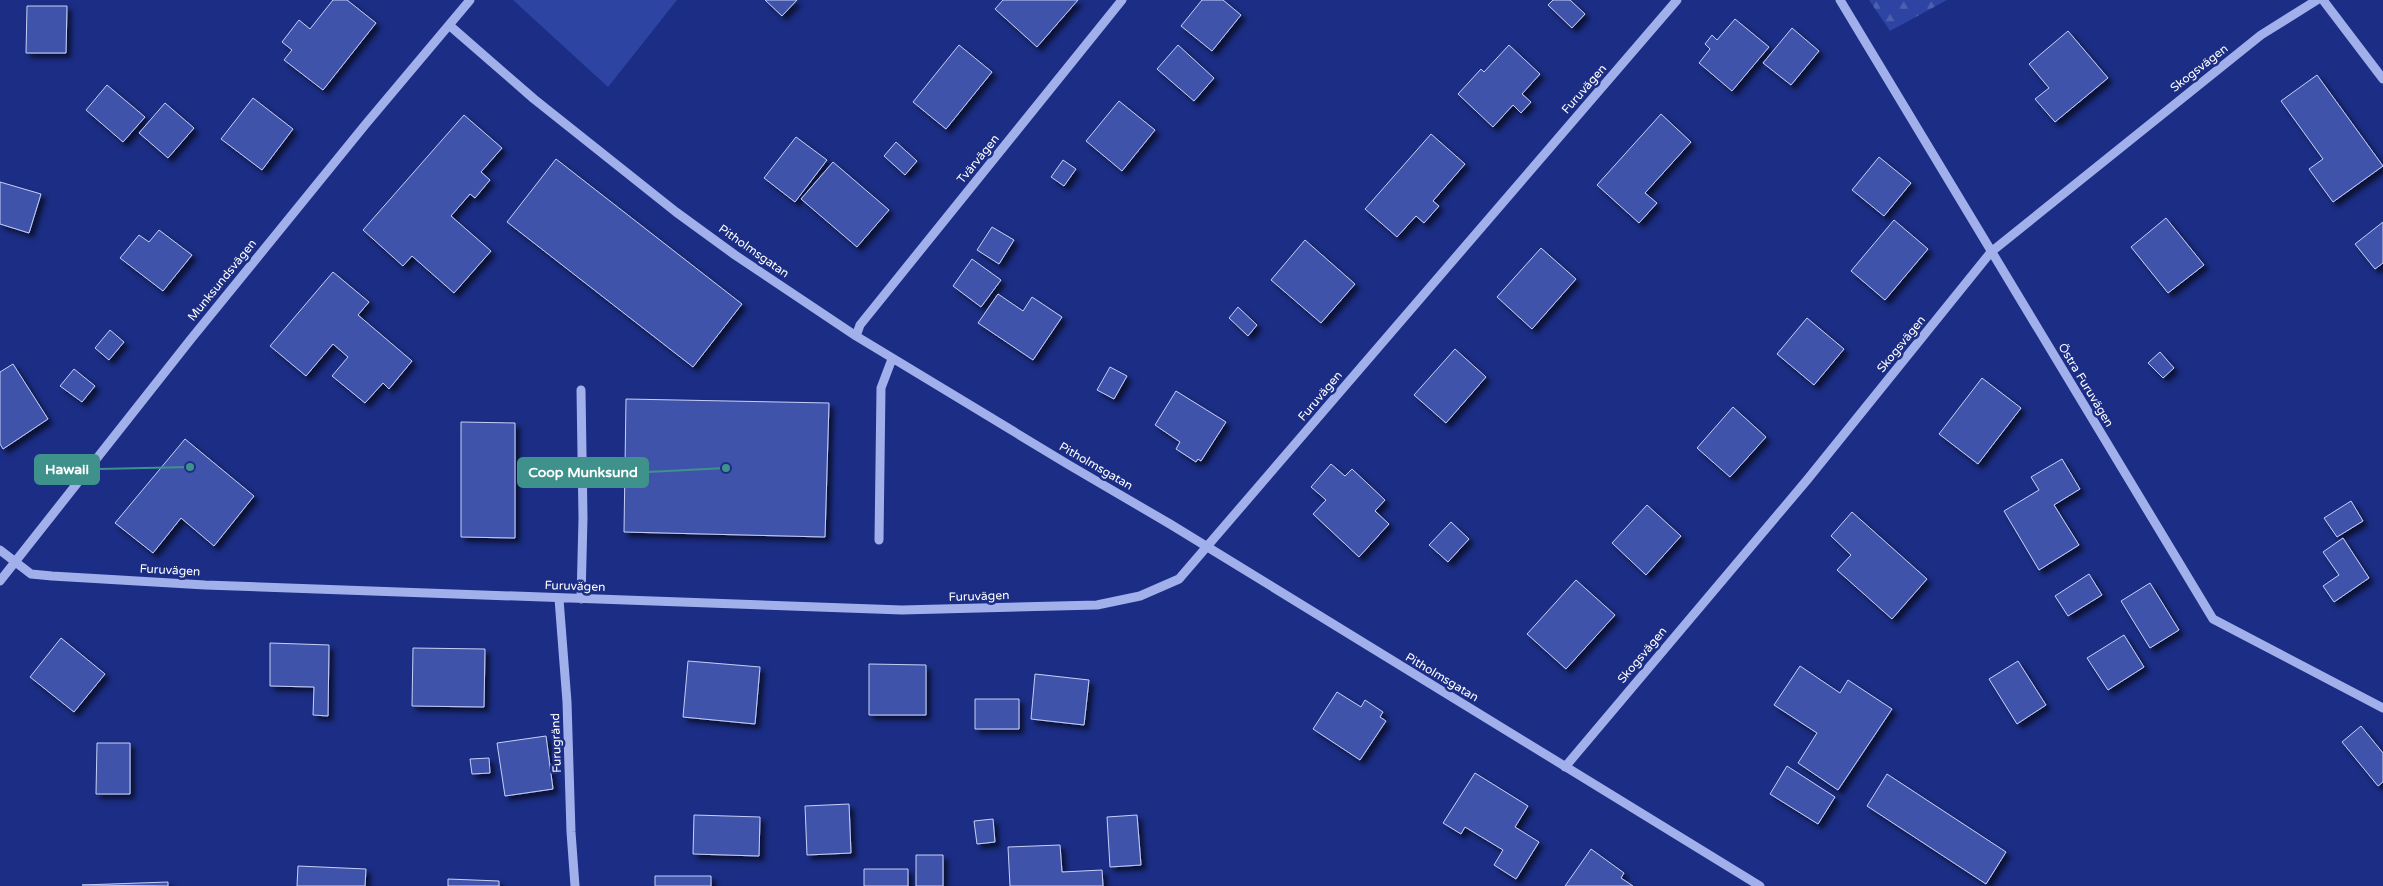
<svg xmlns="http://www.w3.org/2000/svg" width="2383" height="886" font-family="'Varela Round',sans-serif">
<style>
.forest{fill:url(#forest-firs)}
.park{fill:#2e44a2}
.building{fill:#3f53ab;stroke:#c6cff8;filter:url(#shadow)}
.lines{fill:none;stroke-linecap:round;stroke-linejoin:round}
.minor{stroke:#a1afeb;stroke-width:9}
.labels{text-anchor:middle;stroke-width:5;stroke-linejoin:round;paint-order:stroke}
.street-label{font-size:12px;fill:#fff;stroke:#1b2d84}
.leader{fill:none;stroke:#3f918b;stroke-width:2}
.callout-dot{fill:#3f918b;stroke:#1b2d84;stroke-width:2}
.callout{fill:#3f918b;stroke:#3f918b;stroke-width:2}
.callout-label{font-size:14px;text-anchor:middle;font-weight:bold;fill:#fff}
</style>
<defs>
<pattern id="forest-firs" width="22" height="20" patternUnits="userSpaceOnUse" patternTransform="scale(1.25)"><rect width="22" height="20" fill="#2e44a2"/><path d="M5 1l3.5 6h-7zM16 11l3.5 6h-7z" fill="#4d60b0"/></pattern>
<filter id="shadow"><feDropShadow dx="4.5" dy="4.5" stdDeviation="2.5" flood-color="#0009"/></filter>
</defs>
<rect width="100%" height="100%" fill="#1b2d84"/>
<path class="forest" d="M 1869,0 L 1947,0 L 1890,31 Z"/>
<path class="park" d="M 513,0 L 677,0 L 608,87 Z"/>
<path class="building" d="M 333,0 L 347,0 L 376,23 L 323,90 L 284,60 L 292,50 L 282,42 L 299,20 L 310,29 Z
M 765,0 L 797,0 L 782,16 Z
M 1003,0 L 1078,0 L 1037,47 L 995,9 Z
M 1202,0 L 1223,0 L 1241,15 L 1212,51 L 1181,26 Z
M 1553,0 L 1570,0 L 1585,14 L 1572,28 L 1548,5 Z
M 27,6 L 67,6 L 66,53 L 26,53 Z
M 1735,19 L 1769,47 L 1732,91 L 1699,63 L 1710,49 L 1705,44 L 1712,35 L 1717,40 Z
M 1792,28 L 1819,51 L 1791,85 L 1763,63 Z
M 2068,31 L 2108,78 L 2055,122 L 2035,99 L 2049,88 L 2029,64 Z
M 959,45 L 992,72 L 946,129 L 913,102 Z
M 1178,45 L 1214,78 L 1194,101 L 1157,69 Z
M 1509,45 L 1540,74 L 1522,94 L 1531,102 L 1521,113 L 1513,105 L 1493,127 L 1458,94 L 1481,69 L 1484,72 Z
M 2317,75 L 2383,166 L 2333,202 L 2309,169 L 2323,159 L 2281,101 Z
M 107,85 L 145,117 L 123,142 L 86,110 Z
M 253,98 L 293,129 L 262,170 L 221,139 Z
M 1119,101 L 1155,130 L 1122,171 L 1086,141 Z
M 165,103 L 194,128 L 168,158 L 139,133 Z
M 1661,114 L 1691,142 L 1645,193 L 1657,203 L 1639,223 L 1597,185 Z
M 464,115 L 502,148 L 481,172 L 490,180 L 475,198 L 470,194 L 451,216 L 491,251 L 454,293 L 412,256 L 403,266 L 363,230 Z
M 1431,134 L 1465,164 L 1433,201 L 1439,206 L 1424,223 L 1416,216 L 1397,237 L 1365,209 Z
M 796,137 L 827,160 L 795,202 L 764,178 Z
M 896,142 L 917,161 L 905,175 L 884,156 Z
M 1879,157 L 1911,183 L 1884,216 L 1852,190 Z
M 556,159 L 742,304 L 693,367 L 507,222 Z
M 1063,160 L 1076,169 L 1064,186 L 1051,177 Z
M 833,162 L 889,210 L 857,247 L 801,199 Z
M 0,182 L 41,194 L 29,233 L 0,224 Z
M 2166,218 L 2204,265 L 2168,293 L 2131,247 Z
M 1894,220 L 1928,249 L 1885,300 L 1851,271 Z
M 2383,222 L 2383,263 L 2375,269 L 2355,244 Z
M 992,227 L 1014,240 L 999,264 L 977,250 Z
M 159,230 L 192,255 L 163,291 L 120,258 L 139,235 L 149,242 Z
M 1305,240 L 1355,284 L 1321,323 L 1271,280 Z
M 1541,248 L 1576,279 L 1532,329 L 1497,297 Z
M 972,259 L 1001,280 L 981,307 L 953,286 Z
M 333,272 L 369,302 L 358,315 L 412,361 L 389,389 L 383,383 L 365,403 L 332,376 L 348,357 L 333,344 L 306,376 L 270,346 Z
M 998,294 L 1023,311 L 1032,297 L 1062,317 L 1033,360 L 978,323 Z
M 1238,307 L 1257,325 L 1248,336 L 1229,318 Z
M 1807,318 L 1844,349 L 1814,385 L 1777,354 Z
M 110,330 L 124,342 L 109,360 L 95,348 Z
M 1455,349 L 1486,377 L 1446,423 L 1414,395 Z
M 2160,352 L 2174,368 L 2163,378 L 2148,363 Z
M 13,364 L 48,419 L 3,449 L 0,444 L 0,372 Z
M 1110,367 L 1127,376 L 1114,399 L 1097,390 Z
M 74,369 L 95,386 L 82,402 L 60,386 Z
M 1982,378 L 2021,408 L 1978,464 L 1939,434 Z
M 1176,391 L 1226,422 L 1201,461 L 1198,459 L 1196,462 L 1176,449 L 1180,442 L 1155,425 Z
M 626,399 L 829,403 L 825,537 L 624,532 Z
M 1733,407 L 1766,437 L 1730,477 L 1697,448 Z
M 461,422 L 515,423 L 515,538 L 461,537 Z
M 185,439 L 254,496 L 214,546 L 181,518 L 153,553 L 115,523 Z
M 2062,459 L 2080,489 L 2054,505 L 2079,545 L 2039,570 L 2004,511 L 2039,490 L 2031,477 Z
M 1331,464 L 1345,476 L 1352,469 L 1385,500 L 1375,511 L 1389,524 L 1359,557 L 1313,514 L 1326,500 L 1311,487 Z
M 2351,501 L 2363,521 L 2337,537 L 2324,518 Z
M 1647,505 L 1681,536 L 1646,575 L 1612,543 Z
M 1852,512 L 1927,579 L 1892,619 L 1837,570 L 1851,555 L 1831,536 Z
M 1451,522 L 1469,539 L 1448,562 L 1429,545 Z
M 2343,538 L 2369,578 L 2334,602 L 2323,586 L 2339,575 L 2323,552 Z
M 2089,574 L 2102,595 L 2068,616 L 2055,596 Z
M 1576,580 L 1615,615 L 1566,669 L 1527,634 Z
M 2150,583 L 2179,630 L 2150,648 L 2121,601 Z
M 2124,635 L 2144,667 L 2108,690 L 2087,658 Z
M 61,638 L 105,674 L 74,712 L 30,677 Z
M 270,643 L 329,645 L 328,716 L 313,715 L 314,687 L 270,686 Z
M 413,648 L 485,649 L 484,707 L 412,706 Z
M 688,661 L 760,667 L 755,724 L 683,717 Z
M 2018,661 L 2046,705 L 2017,724 L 1989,679 Z
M 869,664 L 926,665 L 926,715 L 869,715 Z
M 1800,666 L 1840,693 L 1848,680 L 1892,709 L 1838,790 L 1798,763 L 1817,733 L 1774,705 Z
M 1035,674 L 1089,680 L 1084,725 L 1031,719 Z
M 1337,692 L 1361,707 L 1365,700 L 1383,712 L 1380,717 L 1386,721 L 1360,760 L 1313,729 Z
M 975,699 L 1019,699 L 1019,729 L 975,729 Z
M 2361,726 L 2383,753 L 2383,782 L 2378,786 L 2342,742 Z
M 546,736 L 553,789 L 505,796 L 497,743 Z
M 97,743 L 130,743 L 130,794 L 96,794 Z
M 489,758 L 490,773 L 472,774 L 470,759 Z
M 1787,766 L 1835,797 L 1818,824 L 1770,794 Z
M 1475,773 L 1528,806 L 1515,827 L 1539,842 L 1516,879 L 1494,865 L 1503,850 L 1465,827 L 1461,834 L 1443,823 Z
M 1887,774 L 2006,852 L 1986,884 L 1867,806 Z
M 849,804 L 851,853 L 807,855 L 805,806 Z
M 694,815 L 760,817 L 759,856 L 693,854 Z
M 1137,815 L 1141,865 L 1110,867 L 1107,817 Z
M 993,819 L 995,842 L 977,844 L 974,821 Z
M 1060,845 L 1062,872 L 1102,870 L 1103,886 L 1010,886 L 1008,847 Z
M 1591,849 L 1624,873 L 1621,878 L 1633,886 L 1565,886 Z
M 916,855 L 943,855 L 943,886 L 916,886 Z
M 298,866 L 366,869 L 365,886 L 297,886 Z
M 864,869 L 908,869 L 908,886 L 864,886 Z
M 655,876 L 711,876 L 711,886 L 655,886 Z
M 448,879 L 499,881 L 499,886 L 448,886 Z
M 168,882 L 168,886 L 82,885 Z"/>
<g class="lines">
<path class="minor" d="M 1840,0 L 2213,619 L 2383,708
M 2323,0 L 2383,79
M 449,25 L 534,99 L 676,212 L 735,255 L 856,336 L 1069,465 L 1170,524 L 1760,886
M 856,336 L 860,325 L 1122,0
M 879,540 L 881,388 L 892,359
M 0,550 L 31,574 L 52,576 L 205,585 L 902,610 L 1097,605 L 1140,596 L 1179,579 L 1677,0
M 0,581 L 191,339 L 365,125 L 470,0
M 559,599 L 567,702 L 571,832 L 575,886
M 581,599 L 583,518 L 581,390
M 1565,767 L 1807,480 L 1991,252 L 2261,35 L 2317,0"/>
</g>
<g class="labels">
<g class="street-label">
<text transform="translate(2199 68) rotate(-38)" y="4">Skogsvägen</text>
<text transform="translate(1584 89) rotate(-49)" y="4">Furuvägen</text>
<text transform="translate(978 159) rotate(-51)" y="4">Tvärvägen</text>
<text transform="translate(754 251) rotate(35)" y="4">Pitholmsgatan</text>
<text transform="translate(222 280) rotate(-51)" y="4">Munksundsvägen</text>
<text transform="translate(1901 344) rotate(-51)" y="4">Skogsvägen</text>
<text transform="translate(2086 385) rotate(59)" y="4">Östra Furuvägen</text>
<text transform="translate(1320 396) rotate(-50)" y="4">Furuvägen</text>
<text transform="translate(1096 466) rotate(30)" y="4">Pitholmsgatan</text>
<text transform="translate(170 570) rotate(3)" y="4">Furuvägen</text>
<text transform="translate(575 586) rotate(2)" y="4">Furuvägen</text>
<text transform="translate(979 596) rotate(-2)" y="4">Furuvägen</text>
<text transform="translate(1642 655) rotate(-50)" y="4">Skogsvägen</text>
<text transform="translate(1442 677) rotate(31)" y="4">Pitholmsgatan</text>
<text transform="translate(556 743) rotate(-92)" y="4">Furugränd</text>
</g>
</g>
<path class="leader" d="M190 467L99 469M726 468L648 472"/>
<g class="callout-dot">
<circle cx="190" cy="467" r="5"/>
<circle cx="726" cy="468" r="5"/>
</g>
<g class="callout">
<rect x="35" y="455" width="64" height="29" rx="5"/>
<rect x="518" y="458" width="130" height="29" rx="5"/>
</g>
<g class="callout-label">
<text x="67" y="474">Hawaii</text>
<text x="583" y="477">Coop Munksund</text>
</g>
</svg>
